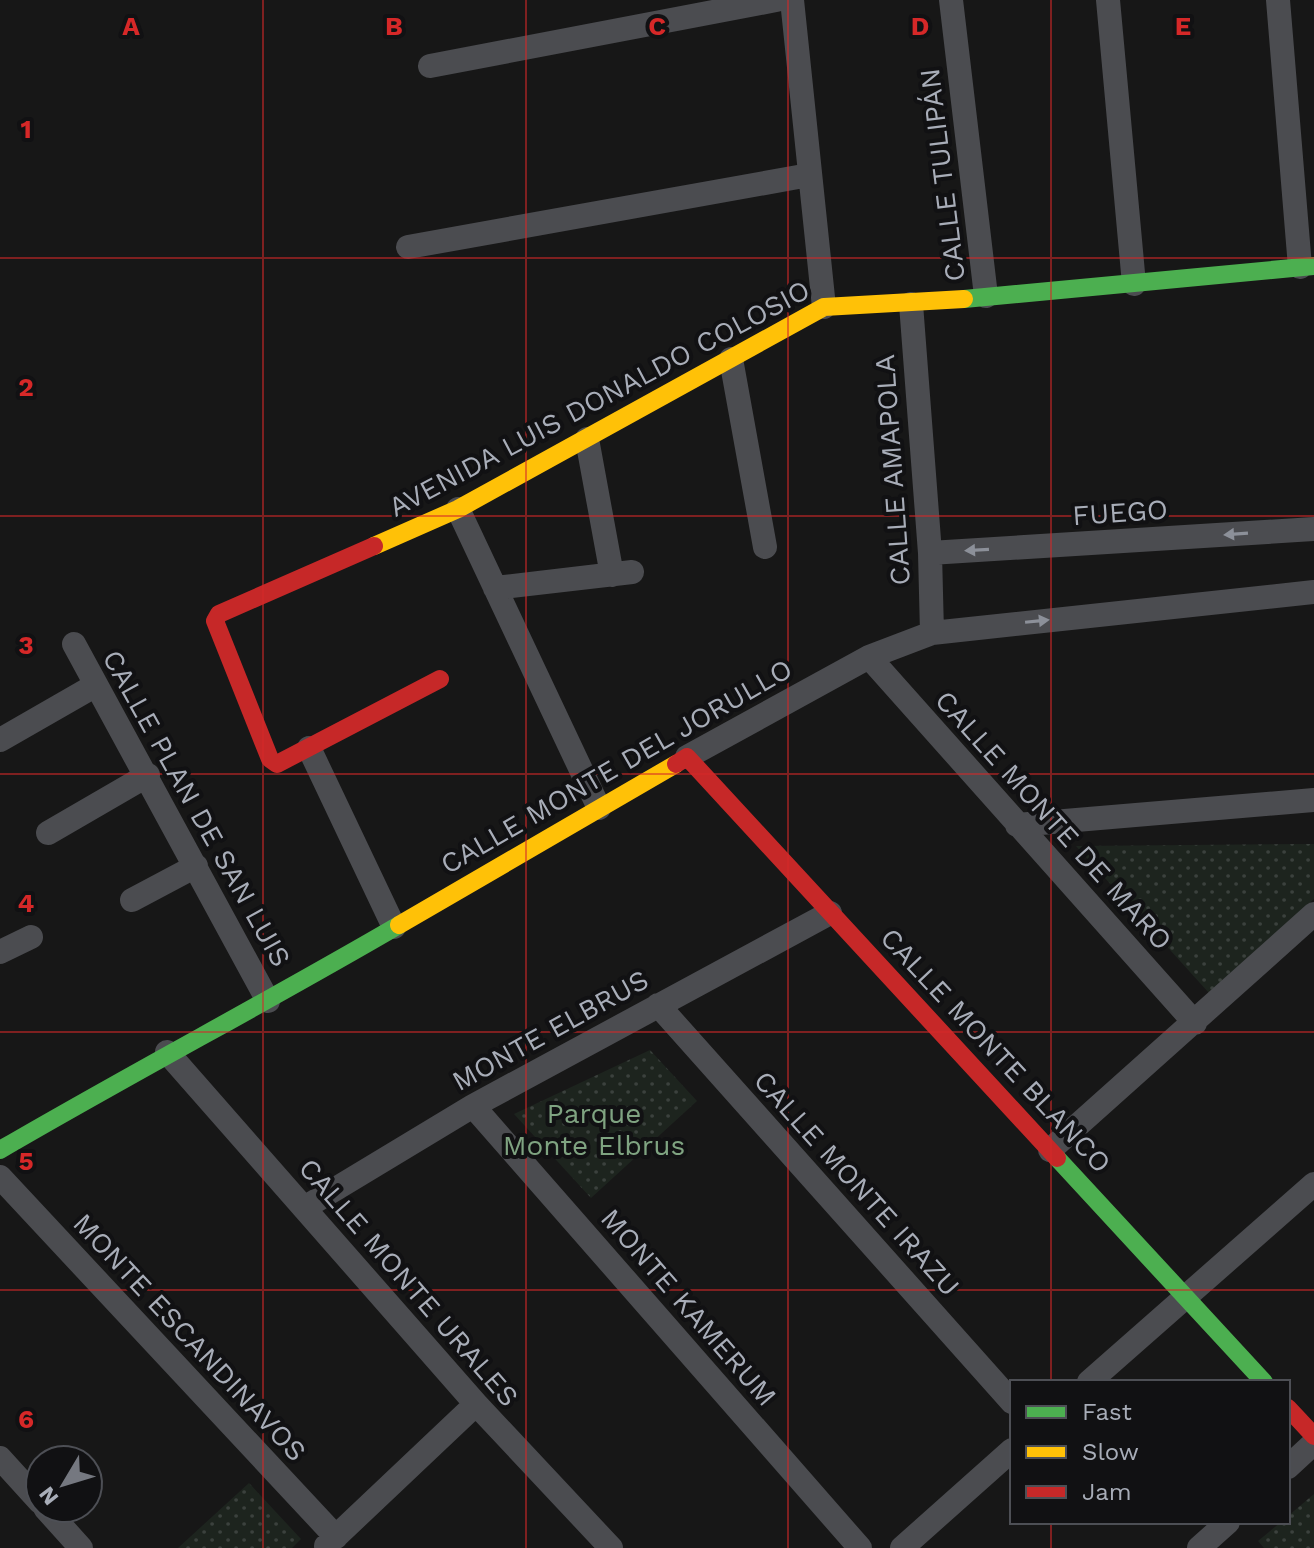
<svg xmlns="http://www.w3.org/2000/svg" width="1314" height="1548" font-family="'Work Sans',sans-serif">
<style>
.green{fill:url(#green-dots)}
.lines{fill:none;stroke-linecap:round;stroke-linejoin:round}
.street{stroke:#4b4c50;stroke-width:24}
.fast{stroke:#4caf50;stroke-width:18}
.slow{stroke:#ffc107;stroke-width:18}
.jam{stroke:#c62828;stroke-width:18}
.oneway{fill:#8c9099}
.grid{fill:none;stroke:#d62828;stroke-width:2;stroke-opacity:0.55}
.labels{text-anchor:middle;stroke-width:8;stroke-linejoin:round;paint-order:stroke}
.street-label{font-size:28px;fill:#a8adb8;stroke:#111113}
.park-label{font-size:28px;fill:#7fa381;stroke:#111113}
.grid-label{font-size:26px;text-anchor:middle;font-weight:bold;fill:#d62828;stroke:#111113;stroke-width:8;stroke-linejoin:round;paint-order:stroke}
</style>
<defs>
<pattern id="green-dots" width="8" height="8" patternUnits="userSpaceOnUse" patternTransform="scale(2)"><rect width="8" height="8" fill="#1d241e"/><path d="M2 2h.1M6 6h.1" fill="none" stroke="#3b413d" stroke-width="1.8" stroke-linecap="round"/></pattern>
</defs>
<rect width="100%" height="100%" fill="#171717"/>
<path class="green" d="M 1314,844 L 1314,899 L 1209,993 L 1076,846 Z
M 650,1050 L 697,1101 L 591,1198 L 514,1114 Z
M 249,1483 L 301,1539 L 292,1548 L 178,1548 Z
M 1314,1494 L 1314,1548 L 1264,1548 L 1258,1541 L 1281,1522 L 1288,1522 L 1288,1516 Z"/>
<g class="lines">
<path class="street" d="M 792,0 L 824,307
M 951,0 L 986,296
M 1108,0 L 1134,284
M 1278,0 L 1300,267
M 430,66 L 776,0
M 408,247 L 809,175
M 911,304 L 930,553 L 932,633
M 731,359 L 765,547
M 587,439 L 612,575
M 458,509 L 599,808
M 930,553 L 1314,529
M 495,588 L 632,572
M 74,644 L 268,1001
M 869,657 L 1195,1023
M 0,740 L 96,685
M 309,748 L 394,927
M 687,757 L 869,657 L 932,633 L 1314,592
M 1017,825 L 1314,800
M 48,833 L 148,775
M 132,900 L 196,866
M 0,952 L 31,937
M 658,1005 L 1012,1402
M 167,1052 L 476,1404 L 611,1548
M 473,1106 L 860,1548
M 1050,1150 L 1314,914
M 0,1177 L 336,1537
M 304,1208 L 473,1106 L 830,913
M 1089,1382 L 1314,1184
M 0,1458 L 40,1502
M 1288,1467 L 1314,1443
M 45,1508 L 81,1548
M 326,1546 L 476,1404
M 902,1548 L 1012,1450
M 1199,1548 L 1228,1522"/>
<path class="fast" d="M 964,299 L 1314,266
M 0,1150 C 132,1073 267,1002 399,925
M 1057,1158 L 1264,1382"/>
<path class="slow" d="M 374,546 L 458,509 L 824,307 L 964,299
M 399,925 L 676,764"/>
<path class="jam" d="M 374,546 L 219,614 L 215,621 L 270,759 L 277,764 L 440,679
M 676,764 L 687,757 L 1057,1158
M 1288,1408 L 1314,1436"/>
</g>
<defs><path id="oneway-solid" d="M-6-.8H1V-3.2L6.5 0L1 3.2V.8H-6Z" transform="scale(2)"/></defs>
<g class="oneway">
<use href="#oneway-solid" transform="translate(1236 534) rotate(176)"/>
<use href="#oneway-solid" transform="translate(977 550) rotate(177)"/>
<use href="#oneway-solid" transform="translate(1037 621) rotate(-6)"/>
</g>
<path class="grid" d="M 263,0 L 263,1548M 526,0 L 526,1548M 788,0 L 788,1548M 1051,0 L 1051,1382M 0,258 L 1314,258M 0,516 L 1314,516M 0,774 L 1314,774M 0,1032 L 1314,1032M 0,1290 L 1314,1290M 1051,1522 L 1051,1548"/>
<g class="labels">
<g class="street-label">
<text transform="translate(942 175) rotate(-97)" y="10">CALLE TULIPÁN</text>
<text transform="translate(599 398) rotate(-28)" y="10">AVENIDA LUIS DONALDO COLOSIO</text>
<text transform="translate(892 470) rotate(-94)" y="10">CALLE AMAPOLA</text>
<text transform="translate(1120 512) rotate(-4)" y="10">FUEGO</text>
<text transform="translate(616 766) rotate(-30)" y="10">CALLE MONTE DEL JORULLO</text>
<text transform="translate(197 808) rotate(61)" y="10">CALLE PLAN DE SAN LUIS</text>
<text transform="translate(1054 820) rotate(48)" y="10">CALLE MONTE DE MARO</text>
<text transform="translate(550 1030) rotate(-29)" y="10">MONTE ELBRUS</text>
<text transform="translate(996 1050) rotate(47)" y="10">CALLE MONTE BLANCO</text>
<text transform="translate(857 1183) rotate(48)" y="10">CALLE MONTE IRAZU</text>
<text transform="translate(409 1282) rotate(49)" y="10">CALLE MONTE URALES</text>
<text transform="translate(689 1307) rotate(49)" y="10">MONTE KAMERUM</text>
<text transform="translate(190 1337) rotate(47)" y="10">MONTE ESCANDINAVOS</text>
</g>
<g class="park-label">
<text x="594" y="1123">Parque<tspan x="594" dy="32">Monte Elbrus</tspan></text>
</g>
</g>
<g class="grid-label">
<text x="131" y="35">A</text>
<text x="394" y="35">B</text>
<text x="657" y="35">C</text>
<text x="920" y="35">D</text>
<text x="1183" y="35">E</text>
<text x="26" y="138">1</text>
<text x="26" y="396">2</text>
<text x="26" y="654">3</text>
<text x="26" y="912">4</text>
<text x="26" y="1170">5</text>
<text x="26" y="1428">6</text>
</g>
<rect x="1010" y="1380" width="280" height="144" fill="#111113" stroke="#4d4f55" stroke-width="2"/>
<rect x="1026" y="1406" width="40" height="12" fill="#4caf50" stroke="#4d4f55" stroke-width="2"/>
<text x="1082" y="1420" font-size="24" fill="#a8adb8">Fast</text>
<rect x="1026" y="1446" width="40" height="12" fill="#ffc107" stroke="#4d4f55" stroke-width="2"/>
<text x="1082" y="1460" font-size="24" fill="#a8adb8">Slow</text>
<rect x="1026" y="1486" width="40" height="12" fill="#c62828" stroke="#4d4f55" stroke-width="2"/>
<text x="1082" y="1500" font-size="24" fill="#a8adb8">Jam</text>
<g transform="translate(64 1484) rotate(232)"><circle r="38" fill="#111113" stroke="#4d4f55" stroke-width="2"/>
<path d="M0-6L14 30L0 20L-14 30Z" fill="#757880"/>
<text y="-12" font-size="22" font-weight="bold" text-anchor="middle" fill="#a8adb8">N</text>
</g>
</svg>
